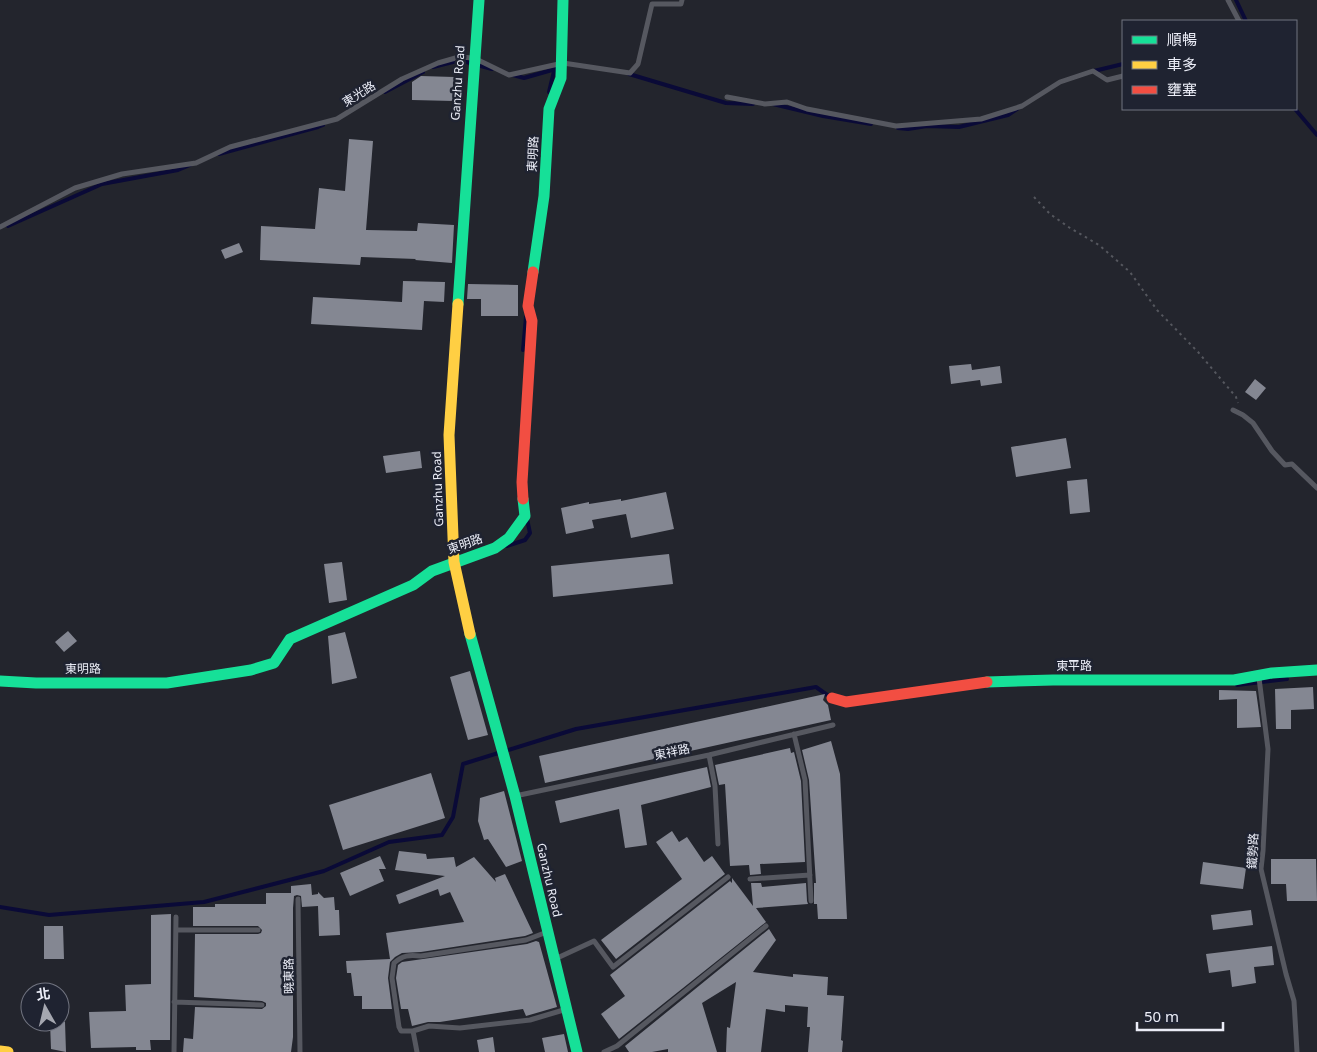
<svg xmlns="http://www.w3.org/2000/svg" width="1317" height="1052" font-family="'Noto Sans','Noto Sans TC',sans-serif">
<style>
.lines{fill:none;stroke-linecap:round;stroke-linejoin:round}
.stream{stroke:#0a0a37;stroke-width:4}
.building{fill:#848792}
.path{stroke:#55575e;stroke-width:2;stroke-dasharray:2.5 4;stroke-linecap:butt}
.lane{stroke:#565860;stroke-width:5}
.fast{stroke:#16e098;stroke-width:11}
.slow{stroke:#ffcf43;stroke-width:11}
.jam{stroke:#f24e42;stroke-width:11}
.labels{text-anchor:middle;stroke-width:5;stroke-linejoin:round;paint-order:stroke}
.street-label{font-size:12px;fill:#ebedf7;stroke:#1f2331}
</style>
<rect width="100%" height="100%" fill="#23252d"/>
<g class="lines">
<path class="stream" d="M 1236,0 L 1246,21
M 477,65 L 492,69
M 433,67 L 461,60 L 470,63
M 1094,71 L 1123,64
M 629,74 L 726,103 L 753,104
M 513,75 L 524,78 L 559,68
M 385,92 L 423,72
M 549,92 L 555,67
M 773,104 L 823,116 L 871,124
M 1295,109 L 1317,135
M 898,128 L 908,129 L 927,126 L 959,127 L 1008,115 L 1017,109
M 219,154 L 318,127 L 323,125
M 8,226 L 102,184 L 178,170 L 190,165
M 523,350 L 526,317
M 507,546 L 525,540 L 530,533 L 527,519
M 1237,685 L 1287,679
M 0,907 L 49,915 L 204,902 L 324,871 L 389,842 L 442,835 L 453,817 L 463,764 L 576,729 L 816,687 L 830,697"/>
</g>
<path class="building" d="M 421,76 L 454,77 L 453,101 L 412,100 L 412,82 Z
M 349,139 L 373,141 L 366,230 L 417,231 L 418,223 L 454,225 L 452,263 L 415,260 L 416,259 L 361,257 L 360,265 L 260,260 L 261,226 L 315,229 L 319,188 L 345,191 Z
M 239,243 L 243,252 L 225,259 L 221,250 Z
M 403,281 L 445,282 L 444,302 L 424,301 L 422,330 L 311,324 L 313,297 L 402,302 Z
M 468,284 L 518,285 L 518,316 L 481,316 L 481,299 L 467,299 Z
M 971,364 L 972,370 L 1000,366 L 1002,383 L 981,386 L 980,380 L 951,384 L 949,366 Z
M 1255,379 L 1266,388 L 1256,400 L 1245,392 Z
M 1066,438 L 1071,468 L 1016,477 L 1011,447 Z
M 420,451 L 422,468 L 386,473 L 383,456 Z
M 1087,479 L 1090,512 L 1070,514 L 1067,481 Z
M 666,492 L 674,529 L 631,538 L 626,514 L 592,520 L 594,528 L 566,534 L 561,508 L 589,502 L 589,504 L 621,499 L 621,501 Z
M 669,554 L 673,584 L 553,597 L 551,566 Z
M 342,562 L 347,600 L 329,603 L 324,564 Z
M 68,631 L 77,641 L 64,652 L 55,642 Z
M 345,632 L 357,678 L 332,684 L 328,636 Z
M 470,671 L 488,735 L 468,740 L 450,677 Z
M 1313,687 L 1314,709 L 1291,710 L 1291,729 L 1276,729 L 1275,689 Z
M 1219,690 L 1256,691 L 1261,727 L 1237,728 L 1237,699 L 1219,700 Z
M 825,694 L 823,700 L 828,705 L 831,720 L 545,783 L 539,756 Z
M 831,741 L 840,774 L 847,919 L 818,919 L 817,904 L 814,904 L 814,883 L 816,883 L 809,780 L 802,750 Z
M 790,748 L 791,753 L 794,752 L 801,781 L 805,862 L 760,864 L 761,874 L 750,875 L 749,865 L 730,866 L 725,784 L 719,785 L 715,765 Z
M 707,767 L 711,787 L 641,805 L 647,845 L 625,848 L 619,809 L 560,823 L 555,801 Z
M 431,773 L 445,818 L 343,850 L 329,805 Z
M 504,791 L 522,861 L 506,867 L 488,839 L 484,840 L 478,821 L 480,798 Z
M 672,831 L 679,842 L 687,837 L 704,862 L 712,856 L 725,874 L 616,959 L 601,940 L 682,879 L 656,842 Z
M 399,851 L 426,854 L 427,859 L 454,857 L 456,867 L 474,857 L 496,882 L 495,878 L 505,874 L 533,933 L 525,936 L 421,952 L 402,953 L 395,957 L 390,962 L 388,978 L 392,1009 L 362,1009 L 362,996 L 354,996 L 351,973 L 347,973 L 346,961 L 390,959 L 386,933 L 464,922 L 450,892 L 440,896 L 438,889 L 399,904 L 396,895 L 445,876 L 395,870 Z
M 380,856 L 386,869 L 379,869 L 384,881 L 350,896 L 340,873 Z
M 1271,859 L 1316,859 L 1317,901 L 1287,901 L 1286,884 L 1271,884 Z
M 1203,862 L 1246,868 L 1243,889 L 1200,884 Z
M 732,878 L 753,906 L 751,883 L 761,883 L 762,887 L 806,883 L 807,901 L 808,904 L 756,908 L 766,922 L 619,1039 L 601,1014 L 625,996 L 610,975 L 730,881 L 732,883 Z
M 311,884 L 312,895 L 318,894 L 318,892 L 324,898 L 334,897 L 335,910 L 339,910 L 340,935 L 319,936 L 318,906 L 302,907 L 301,896 L 297,895 L 294,896 L 293,908 L 293,1037 L 291,1052 L 183,1052 L 184,1038 L 193,1039 L 195,1007 L 262,1009 L 266,1006 L 266,1003 L 262,1001 L 194,997 L 195,934 L 258,934 L 261,933 L 262,930 L 258,926 L 193,926 L 193,907 L 215,907 L 215,904 L 266,904 L 266,893 L 291,893 L 291,886 Z
M 1251,910 L 1253,925 L 1213,930 L 1211,915 Z
M 171,914 L 170,1040 L 150,1040 L 151,1050 L 136,1050 L 136,1047 L 91,1048 L 89,1012 L 126,1011 L 125,985 L 151,984 L 151,915 Z
M 44,926 L 63,926 L 64,959 L 44,959 Z
M 769,929 L 776,940 L 753,972 L 793,977 L 793,974 L 828,977 L 827,995 L 844,996 L 841,1040 L 843,1041 L 842,1052 L 808,1052 L 810,1027 L 807,1027 L 808,1007 L 785,1005 L 785,1012 L 766,1009 L 761,1052 L 726,1052 L 727,1027 L 730,1028 L 736,982 L 702,1003 L 717,1052 L 668,1052 L 668,1049 L 652,1052 L 629,1052 L 625,1046 Z
M 536,941 L 539,942 L 557,1007 L 526,1016 L 523,1009 L 440,1022 L 428,1022 L 412,1026 L 408,1009 L 401,1009 L 396,978 L 398,965 L 402,962 L 527,944 Z
M 1272,946 L 1274,965 L 1254,967 L 1256,983 L 1232,987 L 1230,970 L 1209,973 L 1206,954 Z
M 50,1022 L 65,1022 L 66,1052 L 51,1049 Z
M 564,1034 L 568,1052 L 545,1052 L 542,1038 Z
M 493,1037 L 495,1052 L 479,1052 L 477,1040 Z"/>
<g class="lines">
<path class="path" d="M 1034,197 L 1050,214 L 1070,228 L 1099,245 L 1130,272 L 1157,310 L 1198,352 L 1236,397 L 1238,403"/>
<path class="lane" d="M 1228,0 L 1239,21
M 727,97 L 765,104 L 787,102 L 807,109 L 896,126 L 981,119 L 1022,106 L 1060,82 L 1093,71 L 1107,80 L 1123,76
M 0,227 L 75,188 L 122,174 L 196,163 L 230,147 L 337,119 L 402,79 L 438,63 L 459,57 L 474,58 L 509,75 L 563,63 L 630,73 L 638,64 L 652,4 L 681,4 L 682,0
M 1233,410 L 1243,415 L 1253,423 L 1272,451 L 1285,465 L 1292,464 L 1317,488
M 1259,678 L 1268,749 L 1263,851 L 1261,869 L 1286,974 L 1294,1001 L 1297,1052
M 794,734 L 805,780 L 811,901
M 709,755 L 715,786 L 718,844
M 515,796 L 709,755 L 833,725
M 750,879 L 810,875
M 298,899 L 300,1052
M 176,930 L 258,930
M 547,932 L 526,940 L 421,956 C 409,955 403,955 394,963 L 392,978 L 399,1027 L 401,1031 L 413,1031 L 429,1026 L 460,1028 L 530,1020 L 567,1009
M 555,959 L 594,941 L 613,967 L 728,877
M 174,1002 L 262,1005
M 413,1031 L 417,1052
M 174,1052 L 176,917
M 604,1052 L 617,1046 L 766,926"/>
<path class="fast" d="M 533,272 L 544,196 L 549,109 L 561,78 L 563,0
M 458,304 L 479,0
M 470,634 L 515,796 L 577,1052
M 0,681 L 36,683 L 167,683 L 251,670 L 274,663 L 290,639 L 413,585 L 432,571 L 495,548 L 509,538 L 525,516 L 523,499
M 987,682 L 1053,680 L 1234,680 L 1272,673 L 1317,670"/>
<path class="slow" d="M 458,304 L 449,435 L 454,562 L 470,634
M 0,1051 L 8,1052"/>
<path class="jam" d="M 523,499 L 522,482 L 532,321 L 528,306 L 533,272
M 832,698 L 846,702 L 987,682"/>
</g>
<g class="labels">
<g class="street-label">
<text transform="translate(458 83) rotate(-86)" y="4">Ganzhu Road</text>
<text transform="translate(359 94) rotate(-32)" y="4">東光路</text>
<text transform="translate(533 154) rotate(-87)" y="4">東明路</text>
<text transform="translate(438 489) rotate(-92)" y="4">Ganzhu Road</text>
<text transform="translate(465 544) rotate(-19)" y="4">東明路</text>
<text x="1074" y="670">東平路</text>
<text transform="translate(83 669) rotate(-1)" y="4">東明路</text>
<text transform="translate(672 752) rotate(-12)" y="4">東祥路</text>
<text transform="translate(1253 851) rotate(-87)" y="4">鐵勢路</text>
<text transform="translate(549 880) rotate(77)" y="4">Ganzhu Road</text>
<text transform="translate(289 976) rotate(-91)" y="4">曉東路</text>
</g>
</g>
<rect x="1122" y="20" width="175" height="90" fill="#1f2331" stroke="#717480"/>
<rect x="1132" y="36" width="25" height="8" fill="#16e098" stroke="#717480"/>
<text x="1167" y="45" font-size="15" fill="#ebedf7">順暢</text>
<rect x="1132" y="61" width="25" height="8" fill="#ffcf43" stroke="#717480"/>
<text x="1167" y="70" font-size="15" fill="#ebedf7">車多</text>
<rect x="1132" y="86" width="25" height="8" fill="#f24e42" stroke="#717480"/>
<text x="1167" y="95" font-size="15" fill="#ebedf7">壅塞</text>
<g transform="translate(45 1007) rotate(352)"><circle r="24" fill="#1f2331" stroke="#717480"/>
<path d="M0-4L9 19L0 12L-9 19Z" fill="#a5a7b0"/>
<text y="-8" font-size="14" font-weight="bold" text-anchor="middle" fill="#ebedf7">北</text>
</g>
<path d="M1137 1022v8h86v-8" fill="none" stroke="#ebedf7" stroke-width="2.5"/>
<text x="1144" y="1022" font-size="15" fill="#ebedf7" stroke="#1f2331" stroke-width="4" paint-order="stroke">50 m</text>
</svg>
